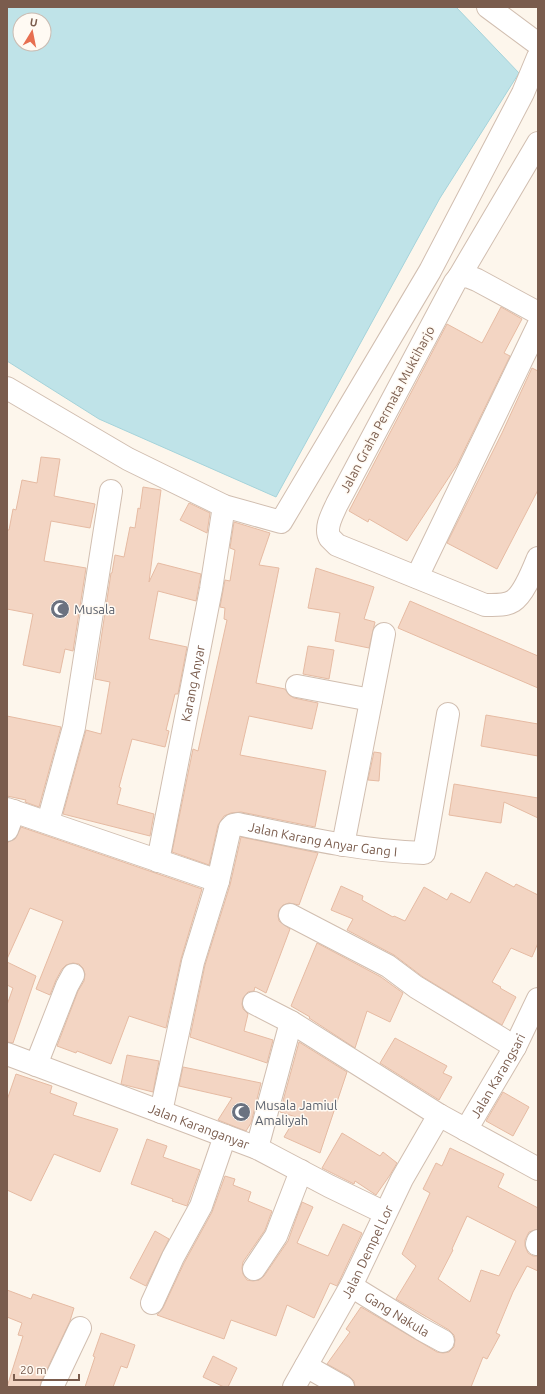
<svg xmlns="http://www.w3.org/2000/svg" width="545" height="1394" font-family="Ubuntu,sans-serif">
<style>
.water{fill:#bfe3e8;stroke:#a5d3da;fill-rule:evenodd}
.building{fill:#f3d5c3;stroke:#e6bba3;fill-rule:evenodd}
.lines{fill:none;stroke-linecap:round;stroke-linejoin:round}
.minor-casing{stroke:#d1beb0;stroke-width:24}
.minor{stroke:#fff;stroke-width:22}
.labels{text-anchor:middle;stroke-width:3;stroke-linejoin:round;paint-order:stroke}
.street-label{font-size:13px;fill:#7a5c4d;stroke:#fffaf3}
.worship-label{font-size:13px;fill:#5b616d;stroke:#fffaf3;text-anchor:start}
</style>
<rect width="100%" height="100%" fill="#fdf6ec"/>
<path class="water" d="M 7,7 L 456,7 L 519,73 L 440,198 L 276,497 L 99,419 L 7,361 ZM 20,20 L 44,20 L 44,44 L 20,44 Z"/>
<path class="building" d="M 501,307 L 522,319 L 504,353 L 510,356 L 457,465 L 407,541 L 369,519 L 368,522 L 349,511 L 447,324 L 482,343 Z
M 532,368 L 538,371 L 538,490 L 497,569 L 447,543 L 502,433 Z
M 41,457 L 60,459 L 54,496 L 95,504 L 90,528 L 51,521 L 44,561 L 86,568 L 73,651 L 65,649 L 60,673 L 23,665 L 33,614 L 7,609 L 7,530 L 9,530 L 13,509 L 16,510 L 22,480 L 37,483 Z
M 143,487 L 161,490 L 149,582 L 158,563 L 201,574 L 196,601 L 158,591 L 149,639 L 187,647 L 178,694 L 175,694 L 166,730 L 169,731 L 165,747 L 132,739 L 119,787 L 121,788 L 117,804 L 154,814 L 150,836 L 63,814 L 86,730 L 101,734 L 110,682 L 95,679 L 111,573 L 112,573 L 115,555 L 124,557 L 130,527 L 135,528 L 138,508 L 140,509 Z
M 189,503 L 210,513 L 207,533 L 180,520 Z
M 234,522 L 270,533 L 259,565 L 279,568 L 256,683 L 285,689 L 289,695 L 294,698 L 318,703 L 312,729 L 249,716 L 240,755 L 326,771 L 315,827 L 241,812 L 231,813 L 224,816 L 218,825 L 209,865 L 172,852 L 193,749 L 198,751 L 227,620 L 224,619 L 225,608 L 220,607 L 225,580 L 230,581 L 235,550 L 230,548 Z
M 316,568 L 374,587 L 364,619 L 375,622 L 369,648 L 335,641 L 340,613 L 308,608 Z
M 410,601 L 538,656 L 538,688 L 398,628 Z
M 308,646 L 334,650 L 329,679 L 303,674 Z
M 486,715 L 538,724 L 538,756 L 481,746 Z
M 7,716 L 61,727 L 39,807 L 25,802 L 26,800 L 7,796 Z
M 374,752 L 381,753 L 379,781 L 368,780 Z
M 454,784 L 538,798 L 538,818 L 504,802 L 501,823 L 449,815 Z
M 21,827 L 202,889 L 181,959 L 166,1028 L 129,1016 L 111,1064 L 77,1051 L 76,1053 L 57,1046 L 78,991 L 84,981 L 85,974 L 83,968 L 79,964 L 73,963 L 66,965 L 62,969 L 56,980 L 50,995 L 36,989 L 63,921 L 30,908 L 7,959 L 7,844 L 8,842 L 15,839 Z
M 241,837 L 318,853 L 299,905 L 289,903 L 283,905 L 279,910 L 278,916 L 279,921 L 290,929 L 266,993 L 255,987 L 254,991 L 248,992 L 243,998 L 242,1004 L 243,1009 L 248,1014 L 244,1031 L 273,1040 L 267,1063 L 190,1037 L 205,965 L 230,885 Z
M 486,872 L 514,887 L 516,884 L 538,895 L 538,943 L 532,957 L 511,948 L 492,982 L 501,987 L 500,988 L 516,997 L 502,1025 L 423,977 L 394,955 L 347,930 L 353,919 L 331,910 L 341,886 L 363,896 L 362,900 L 393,917 L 394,916 L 405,921 L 424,887 L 447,900 L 451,893 L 470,903 Z
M 317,943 L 381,977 L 403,993 L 390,1022 L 367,1011 L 355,1048 L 309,1018 L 310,1017 L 291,1006 Z
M 7,962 L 36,976 L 13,1043 L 7,1042 L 7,1005 L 13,988 L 7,985 Z
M 395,1038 L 447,1066 L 443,1073 L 452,1077 L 439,1100 L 380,1063 Z
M 299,1042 L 347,1072 L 320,1153 L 284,1137 L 296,1117 L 280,1112 Z
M 127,1055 L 159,1061 L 153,1092 L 121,1084 Z
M 183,1067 L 261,1083 L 251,1123 L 246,1131 L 218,1120 L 232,1098 L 179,1086 Z
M 16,1074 L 52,1086 L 50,1093 L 77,1103 L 73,1115 L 118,1129 L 100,1172 L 54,1154 L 31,1201 L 7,1190 L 7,1100 Z
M 503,1092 L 529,1107 L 513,1136 L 486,1121 Z
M 342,1133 L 380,1156 L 383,1152 L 397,1163 L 390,1175 L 376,1195 L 355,1181 L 354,1184 L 322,1168 Z
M 147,1139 L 167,1146 L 163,1157 L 200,1170 L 187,1206 L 172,1201 L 173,1199 L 131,1184 Z
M 450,1148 L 504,1174 L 498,1187 L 538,1208 L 538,1229 L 529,1232 L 525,1240 L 525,1246 L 528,1253 L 533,1256 L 538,1256 L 538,1271 L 527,1266 L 513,1292 L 496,1333 L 500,1335 L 487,1359 L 483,1357 L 471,1387 L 355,1387 L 354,1381 L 349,1376 L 327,1364 L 350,1332 L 346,1329 L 361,1307 L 437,1352 L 443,1353 L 449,1352 L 454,1347 L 455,1340 L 454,1335 L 449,1330 L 396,1299 L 416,1266 L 402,1254 L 430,1193 L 423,1189 L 436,1163 L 442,1166 ZM 467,1216 L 516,1241 L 499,1276 L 481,1270 L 470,1302 L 438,1279 L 453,1250 L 452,1249 Z
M 225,1176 L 235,1179 L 233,1185 L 251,1192 L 248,1201 L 272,1211 L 265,1230 L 243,1262 L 242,1268 L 243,1274 L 247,1280 L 253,1281 L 259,1280 L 264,1276 L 288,1241 L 302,1202 L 313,1207 L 297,1243 L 328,1256 L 343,1224 L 362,1233 L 337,1286 L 330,1283 L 314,1318 L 287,1305 L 276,1336 L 231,1320 L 224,1339 L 157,1315 L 163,1308 L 184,1263 L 212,1212 Z
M 155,1231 L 169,1239 L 146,1286 L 130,1278 Z
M 7,1290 L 31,1299 L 33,1294 L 74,1308 L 70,1321 L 41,1382 L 40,1387 L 7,1387 L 23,1336 L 18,1335 L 22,1323 L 7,1317 Z
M 101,1333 L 135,1345 L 127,1368 L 121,1366 L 113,1387 L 85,1387 L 95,1357 L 93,1356 Z
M 213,1356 L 237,1368 L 228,1387 L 224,1387 L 203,1377 Z"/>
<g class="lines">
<defs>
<g id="minor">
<path d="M 488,7 L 538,44"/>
<path d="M 459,277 L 538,143"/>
<path d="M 538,313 L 477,280 L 467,276 L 459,277 L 455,282 L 337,504 C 333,513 324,528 330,538 C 332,540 335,543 337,545 L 485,605 C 494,605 505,606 513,601 C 524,594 533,570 538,558"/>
<path d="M 7,388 L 128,459 L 224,506 L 281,522 L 430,271 L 523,93 L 538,57"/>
<path d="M 417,577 C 457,493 498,410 538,326"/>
<path d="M 297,686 L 371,700"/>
<path d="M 7,809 L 218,881"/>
<path d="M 48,822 L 74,727 L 111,491"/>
<path d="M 7,830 L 14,811"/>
<path d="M 343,845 L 384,634"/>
<path id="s1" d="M 158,861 L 211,589 L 224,506"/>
<path d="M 290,915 L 388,966 L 416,987 L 515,1047"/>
<path d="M 254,1003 L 291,1022 L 439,1115 L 538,1169"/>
<path id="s2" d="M 7,1054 L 257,1148 L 329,1186 L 385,1213"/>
<path d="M 36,1065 L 67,986 L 73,975"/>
<path id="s3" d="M 161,1112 L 193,962 L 218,881 L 230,828 L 233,825 L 238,824 C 300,837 361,851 424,853 L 448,714"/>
<path id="s4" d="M 466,1130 L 515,1047 L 538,999"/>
<path d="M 257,1148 L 291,1022"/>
<path d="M 537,1244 L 538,1241"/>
<path d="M 254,1269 L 276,1236 L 301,1171"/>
<path id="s5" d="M 351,1286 L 421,1329 L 443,1341"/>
<path d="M 152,1303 L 173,1257 L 201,1206 L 225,1136"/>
<path d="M 306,1366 L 343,1387"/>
<path d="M 52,1387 L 80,1328"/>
<path id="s6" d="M 294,1387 L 351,1286 L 402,1179 L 439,1115"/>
</g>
</defs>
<use href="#minor" class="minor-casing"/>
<use href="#minor" class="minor"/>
</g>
<defs>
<symbol id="mosque-disc" viewBox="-11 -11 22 22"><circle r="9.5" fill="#6b7280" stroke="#fffaf3"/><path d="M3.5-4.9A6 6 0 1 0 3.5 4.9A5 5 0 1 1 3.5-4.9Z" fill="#fff"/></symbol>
</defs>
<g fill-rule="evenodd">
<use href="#mosque-disc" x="49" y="598" width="22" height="22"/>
<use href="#mosque-disc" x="230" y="1101" width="22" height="22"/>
</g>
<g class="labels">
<g class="street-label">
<text transform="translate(387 409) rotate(-62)" y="5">Jalan Graha Permata Muktiharjo</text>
<text dy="5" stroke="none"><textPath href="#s1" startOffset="181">Karang Anyar</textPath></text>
<text dy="5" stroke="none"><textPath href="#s3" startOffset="388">Jalan Karang Anyar Gang I</textPath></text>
<text dy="5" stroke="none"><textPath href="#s4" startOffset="63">Jalan Karangsari</textPath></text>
<text dy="5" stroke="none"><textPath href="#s2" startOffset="205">Jalan Karanganyar</textPath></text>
<text dy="5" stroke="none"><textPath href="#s6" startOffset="154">Jalan Dempel Lor</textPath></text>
<text dy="5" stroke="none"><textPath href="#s5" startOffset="54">Gang Nakula</textPath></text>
</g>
<g class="worship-label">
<text x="74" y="614">Musala</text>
<text x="255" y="1110">Musala Jamiul<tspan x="255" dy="15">Amaliyah</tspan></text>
</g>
</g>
<rect width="545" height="1394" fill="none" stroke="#7a5c4d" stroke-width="16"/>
<g transform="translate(32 32) rotate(10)"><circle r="19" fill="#fffaf3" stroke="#cabbb1"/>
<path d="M0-3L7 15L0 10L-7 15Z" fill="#e76f51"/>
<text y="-6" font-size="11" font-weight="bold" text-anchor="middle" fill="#7a5c4d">U</text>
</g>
<path d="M14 1374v6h65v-6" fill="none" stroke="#7a5c4d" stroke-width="2"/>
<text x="20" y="1374" font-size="12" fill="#7a5c4d" stroke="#fffaf3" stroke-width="3" paint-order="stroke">20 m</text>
</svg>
